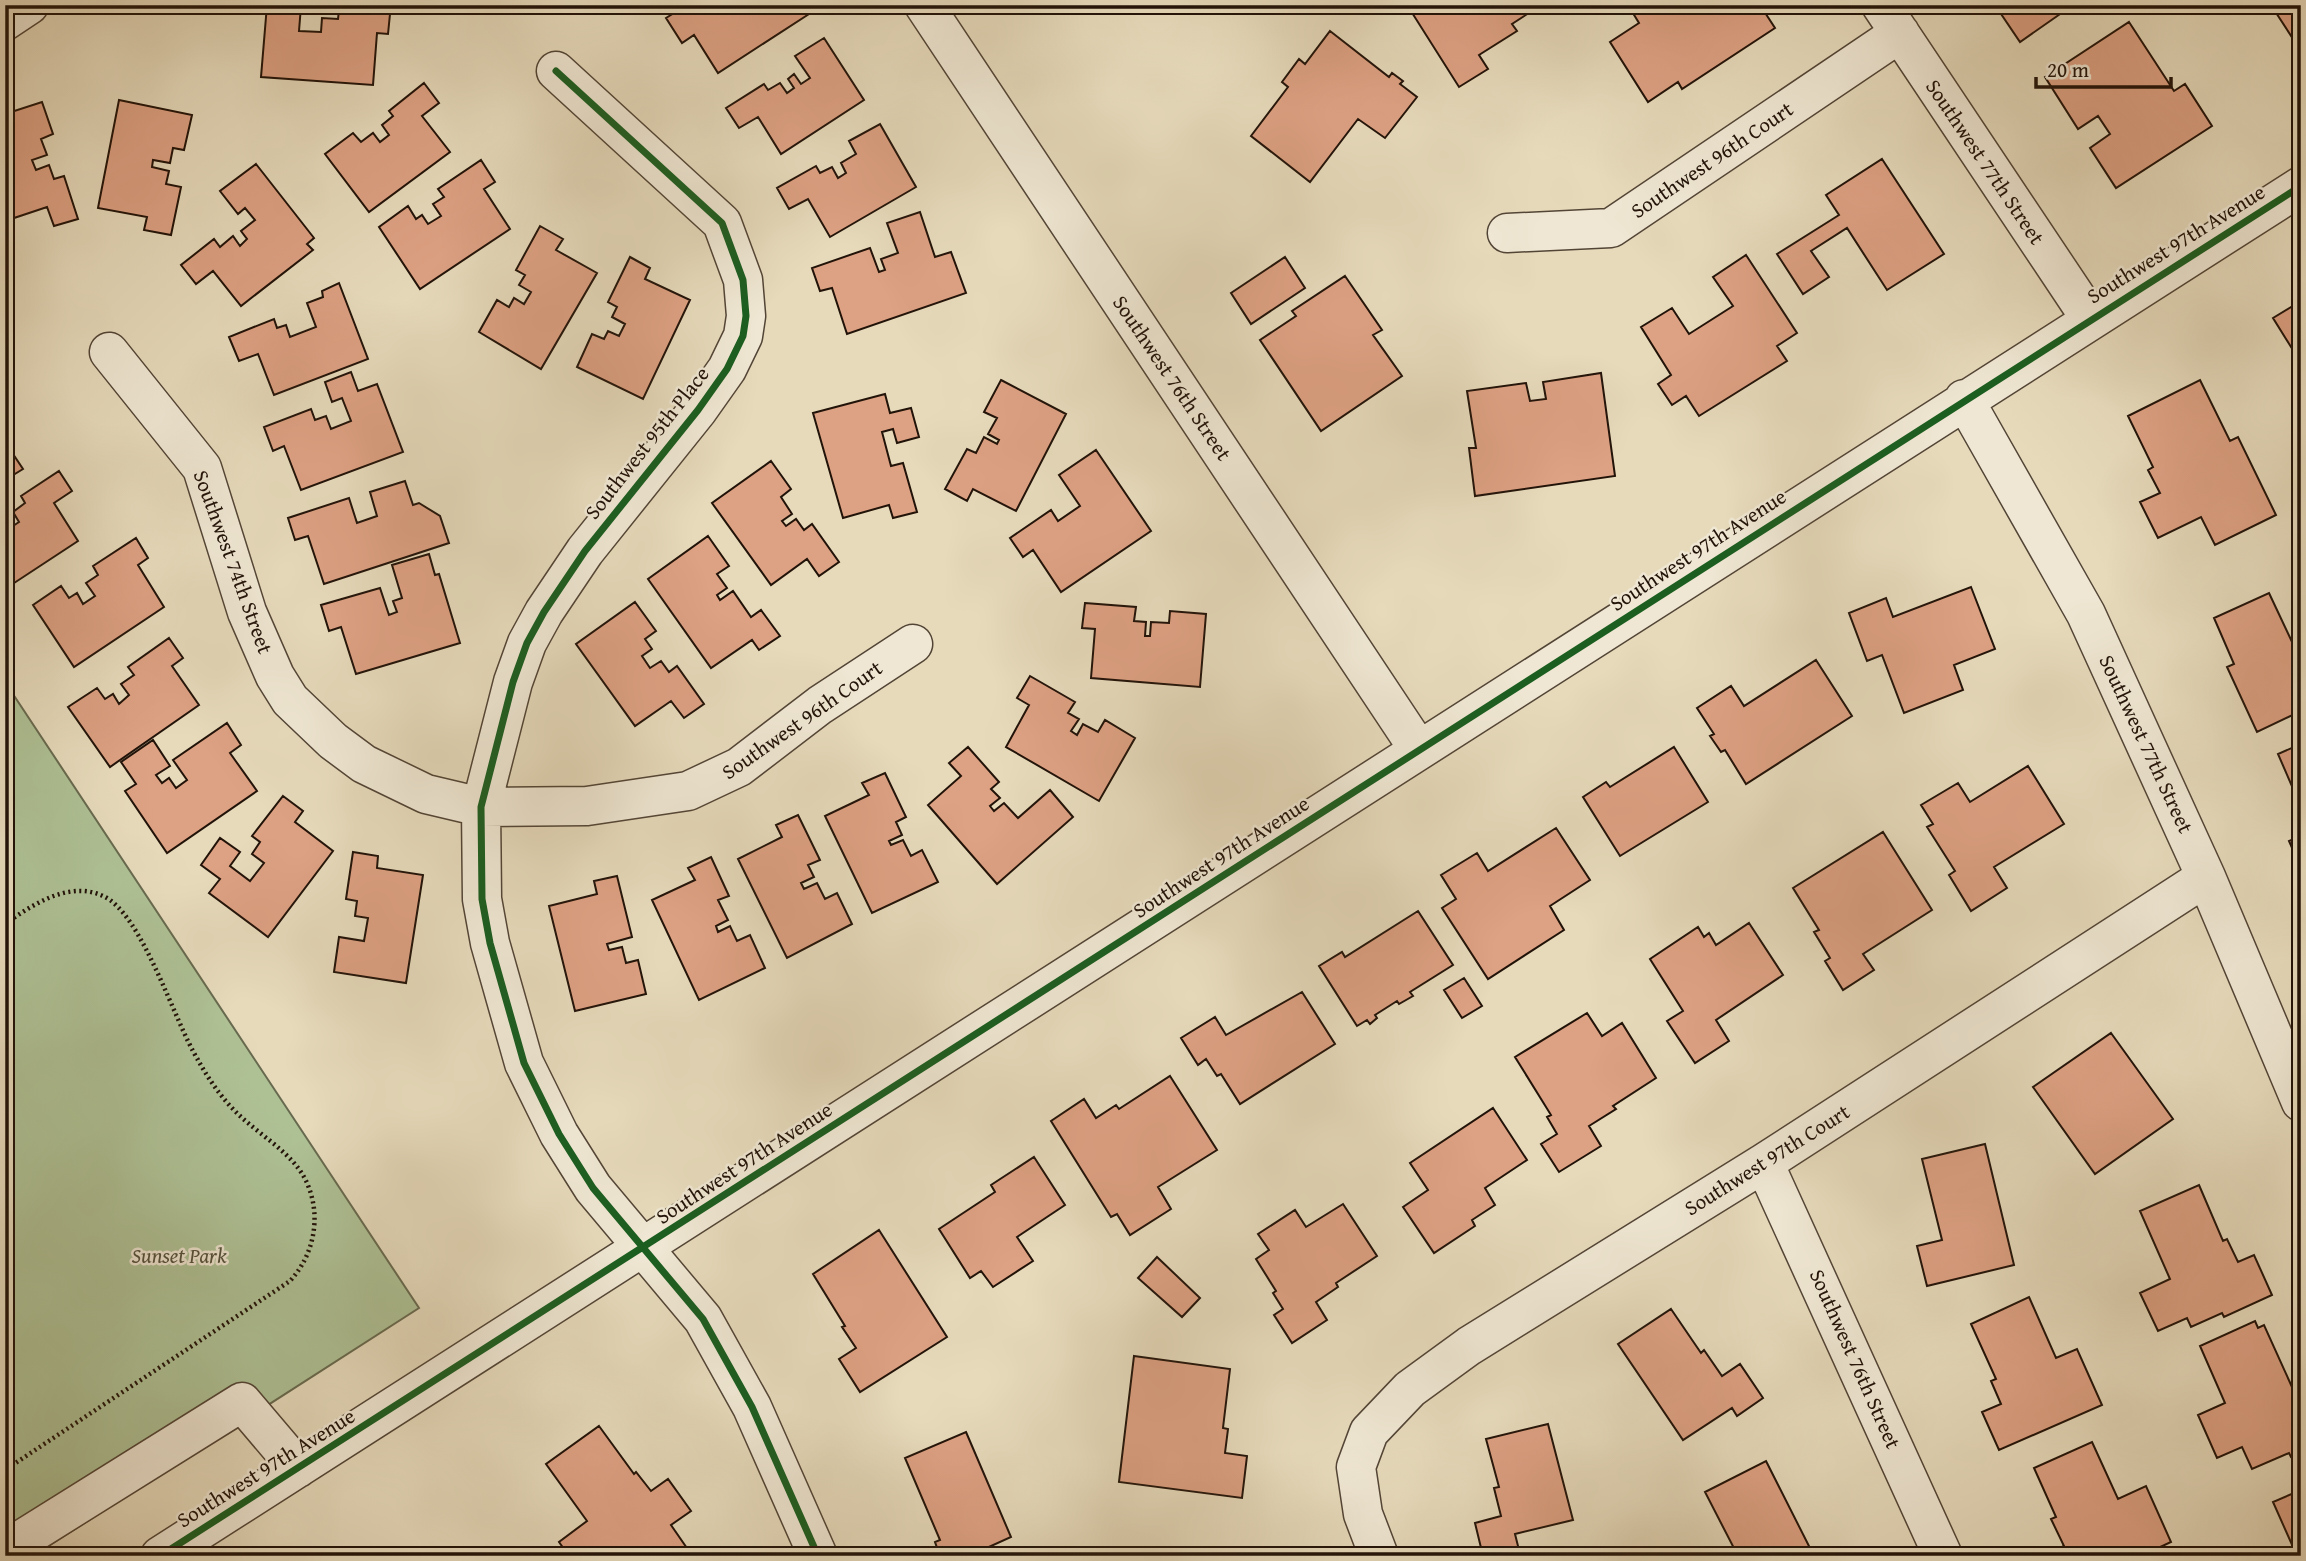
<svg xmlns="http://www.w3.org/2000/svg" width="2306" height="1561" font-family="'Gentium Book Plus',serif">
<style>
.green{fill:#aec195;stroke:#686a4f;stroke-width:2}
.building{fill:#dda183;stroke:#221309;stroke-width:2}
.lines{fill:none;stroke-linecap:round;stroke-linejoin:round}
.minor-casing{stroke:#534536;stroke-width:41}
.path{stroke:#221309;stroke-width:4.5;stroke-dasharray:2 3.5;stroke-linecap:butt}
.minor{stroke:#efe7d3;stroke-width:38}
.cycleway-casing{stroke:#efe7d3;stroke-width:11}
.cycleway{stroke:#1b5e20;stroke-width:7}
.labels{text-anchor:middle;stroke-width:5;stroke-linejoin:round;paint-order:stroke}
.street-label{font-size:21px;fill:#221309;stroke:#efe7d3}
.park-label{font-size:21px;font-style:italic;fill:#53503a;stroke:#efe7d3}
</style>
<rect width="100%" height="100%" fill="#e6dabb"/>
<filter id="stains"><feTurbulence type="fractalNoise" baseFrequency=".00286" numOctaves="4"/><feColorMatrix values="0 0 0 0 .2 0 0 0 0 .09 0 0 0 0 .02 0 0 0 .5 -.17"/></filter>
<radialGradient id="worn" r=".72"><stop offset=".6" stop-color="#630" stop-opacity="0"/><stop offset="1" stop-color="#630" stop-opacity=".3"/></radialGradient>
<path class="green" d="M 5,682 L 419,1308 L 33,1556 L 5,1556 Z"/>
<path class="building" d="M 267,5 L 319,5 L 301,6 L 299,31 L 321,32 L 322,18 L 338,19 L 339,10 L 390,14 L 388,34 L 377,33 L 373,85 L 261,77 Z
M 687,5 L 803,5 L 809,14 L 718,73 L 694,35 L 682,43 L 666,18 Z
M 1412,5 L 1541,5 L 1512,24 L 1517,31 L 1479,55 L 1488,69 L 1459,87 L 1409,8 Z
M 1628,5 L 1760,5 L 1775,28 L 1682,89 L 1678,82 L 1648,102 L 1610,42 L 1639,23 Z
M 1995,5 L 2073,5 L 2020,42 Z
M 2271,5 L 2301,5 L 2301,42 L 2297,45 Z
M 2129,22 L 2174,91 L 2185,84 L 2212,126 L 2116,188 L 2090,148 L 2110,134 L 2098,116 L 2078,129 L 2045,77 Z
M 1330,31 L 1389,77 L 1392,73 L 1403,81 L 1400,84 L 1417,97 L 1385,138 L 1358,119 L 1310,182 L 1251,136 L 1288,87 L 1282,82 L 1299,59 L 1305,64 Z
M 824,38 L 864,100 L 781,154 L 758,117 L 739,128 L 726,108 L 764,84 L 768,90 L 780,83 L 787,93 L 794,88 L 788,79 L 794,74 L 801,84 L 810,78 L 795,56 Z
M 424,83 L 439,103 L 422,116 L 450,152 L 369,212 L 325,154 L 353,133 L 361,142 L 373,133 L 380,142 L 389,135 L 382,125 L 393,116 L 389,111 Z
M 119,100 L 192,115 L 184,150 L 173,148 L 170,163 L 153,160 L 152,167 L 169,171 L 166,184 L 181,187 L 171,235 L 144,230 L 147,217 L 98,208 Z
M 42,102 L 53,134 L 41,139 L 47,155 L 32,160 L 36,170 L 49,165 L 54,179 L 64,176 L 78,219 L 54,226 L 47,207 L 5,221 L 5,114 Z
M 880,124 L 916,187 L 830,237 L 808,199 L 789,209 L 777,188 L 816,166 L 820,173 L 832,167 L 838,178 L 846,173 L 841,163 L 856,154 L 849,141 Z
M 1882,159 L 1944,254 L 1887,290 L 1847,228 L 1811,251 L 1829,277 L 1803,294 L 1777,254 L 1839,215 L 1826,195 Z
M 481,160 L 495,182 L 484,189 L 510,229 L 420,289 L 379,227 L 408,206 L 416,219 L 422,215 L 428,224 L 441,216 L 433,204 L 444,197 L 438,189 Z
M 256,164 L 314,238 L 307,244 L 313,250 L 241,306 L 213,271 L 196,284 L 181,265 L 214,239 L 220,247 L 233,236 L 240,246 L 247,239 L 241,231 L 255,220 L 245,208 L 238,214 L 220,191 Z
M 920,212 L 935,257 L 951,252 L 966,293 L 847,334 L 832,288 L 820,291 L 812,268 L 870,248 L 879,272 L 885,270 L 881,259 L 898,253 L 887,223 Z
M 540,226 L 563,239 L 556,250 L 597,273 L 541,369 L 479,332 L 497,300 L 509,307 L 514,298 L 524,304 L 531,292 L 519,285 L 525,275 L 516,270 Z
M 1746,255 L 1797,333 L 1777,346 L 1787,361 L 1699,416 L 1686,396 L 1672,405 L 1658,384 L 1671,375 L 1641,327 L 1672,308 L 1689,334 L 1733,306 L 1713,277 Z
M 630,257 L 650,268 L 645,279 L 690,300 L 643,399 L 577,367 L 592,334 L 604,339 L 608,331 L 619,336 L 625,324 L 612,317 L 617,307 L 608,302 Z
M 1285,257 L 1305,288 L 1251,324 L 1231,293 Z
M 1345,276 L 1382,330 L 1373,335 L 1402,376 L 1321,431 L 1260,340 L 1296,316 L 1292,311 Z
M 339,283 L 368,359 L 274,395 L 258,354 L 239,361 L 229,337 L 274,319 L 277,328 L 286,325 L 290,337 L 316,327 L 307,303 L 323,297 L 322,291 Z
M 2301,301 L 2301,363 L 2273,318 Z
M 351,372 L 358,391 L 377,384 L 403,452 L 301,490 L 284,446 L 273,451 L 264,427 L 311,409 L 315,420 L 326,416 L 331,429 L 351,421 L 342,398 L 332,402 L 325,382 Z
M 1601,373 L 1615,476 L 1475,496 L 1469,448 L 1476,448 L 1467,391 L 1526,383 L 1530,401 L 1546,399 L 1543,382 Z
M 1001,380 L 1066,414 L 1016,511 L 973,489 L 967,501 L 945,489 L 967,449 L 976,453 L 984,437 L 997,444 L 999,440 L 988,434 L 997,418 L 984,412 Z
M 2200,380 L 2230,441 L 2238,437 L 2276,515 L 2215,545 L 2201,517 L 2158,538 L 2140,502 L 2160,493 L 2148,470 L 2153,467 L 2128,416 Z
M 885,394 L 890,413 L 911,408 L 919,437 L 897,443 L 893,429 L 882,432 L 891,466 L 903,463 L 917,512 L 893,518 L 889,505 L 843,518 L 813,413 Z
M 5,442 L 23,469 L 5,480 Z
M 1096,450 L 1151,531 L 1061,592 L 1033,550 L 1023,557 L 1010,538 L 1051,510 L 1058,521 L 1080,506 L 1059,475 Z
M 771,461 L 791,489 L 781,497 L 792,514 L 782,521 L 786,526 L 796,519 L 804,530 L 812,524 L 839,562 L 819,576 L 807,559 L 771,585 L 712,503 Z
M 59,471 L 72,491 L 54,503 L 78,541 L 5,589 L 5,521 L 10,528 L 19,522 L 13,512 L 25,503 L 21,496 Z
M 405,481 L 413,505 L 419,503 L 440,516 L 449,543 L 324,584 L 308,536 L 295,540 L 288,518 L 349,498 L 357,523 L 377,516 L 370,492 Z
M 708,536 L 729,566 L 717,574 L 727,588 L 717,595 L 720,600 L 733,591 L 751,617 L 761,610 L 780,636 L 759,650 L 752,640 L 711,668 L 648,579 Z
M 136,538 L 148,558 L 138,565 L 164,607 L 74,667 L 33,605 L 61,586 L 69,598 L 77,593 L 83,604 L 95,596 L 86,583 L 98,575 L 93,566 Z
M 429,554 L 435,575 L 439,574 L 460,643 L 356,674 L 341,627 L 329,631 L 321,605 L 380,588 L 389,615 L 397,612 L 393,601 L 402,598 L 392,565 Z
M 1971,587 L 1995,649 L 1954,665 L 1963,690 L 1904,713 L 1882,655 L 1867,661 L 1849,613 L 1886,598 L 1893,617 Z
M 2269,593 L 2301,661 L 2301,711 L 2257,732 L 2227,667 L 2234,664 L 2214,618 Z
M 635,602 L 656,631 L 645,639 L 652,649 L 642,656 L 650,668 L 661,661 L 669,672 L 677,666 L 704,704 L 684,718 L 671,701 L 635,726 L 576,644 Z
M 1085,603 L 1136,607 L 1134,621 L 1146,622 L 1145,636 L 1150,636 L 1151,622 L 1169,623 L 1170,611 L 1206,614 L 1200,687 L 1091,678 L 1095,629 L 1082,628 Z
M 169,638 L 183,658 L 172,666 L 199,705 L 110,767 L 68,707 L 97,688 L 105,699 L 113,694 L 119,704 L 129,695 L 121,684 L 134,675 L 128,667 Z
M 1816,660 L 1852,716 L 1746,784 L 1725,750 L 1721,752 L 1710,736 L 1714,734 L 1697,708 L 1731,686 L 1744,706 Z
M 1030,676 L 1075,702 L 1068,713 L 1079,719 L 1071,731 L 1077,735 L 1083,724 L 1098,732 L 1105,720 L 1135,738 L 1099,801 L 1006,747 L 1029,705 L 1017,698 Z
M 227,723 L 241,745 L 230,753 L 257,791 L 167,853 L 125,791 L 136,784 L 121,762 L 153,740 L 170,766 L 156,775 L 162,783 L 169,778 L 176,788 L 187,780 L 173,760 Z
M 2301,744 L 2301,807 L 2278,754 Z
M 968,747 L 999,782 L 991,789 L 1000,798 L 990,806 L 994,811 L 1004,803 L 1018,818 L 1050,790 L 1073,817 L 997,884 L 928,805 L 961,776 L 949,763 Z
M 1674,747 L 1708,802 L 1620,856 L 1583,797 L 1606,782 L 1610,787 Z
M 2028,766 L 2064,824 L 1994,867 L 2007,888 L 1971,911 L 1949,875 L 1955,871 L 1927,827 L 1933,824 L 1921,805 L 1958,783 L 1970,802 Z
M 885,773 L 906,817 L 896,822 L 902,835 L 889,841 L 891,845 L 903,840 L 911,856 L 922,850 L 938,882 L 872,913 L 825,816 L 869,795 L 862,783 Z
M 283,796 L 303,811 L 295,822 L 333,851 L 268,937 L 209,893 L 220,879 L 201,865 L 220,838 L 240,852 L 230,866 L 250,881 L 264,863 L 252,854 L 260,842 L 252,836 Z
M 798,815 L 820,860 L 808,865 L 814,877 L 801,883 L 804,889 L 817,883 L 825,899 L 837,893 L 852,924 L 787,958 L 738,859 L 782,837 L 776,825 Z
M 1556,828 L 1590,880 L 1550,906 L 1564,930 L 1488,979 L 1442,908 L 1456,899 L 1441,875 L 1477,853 L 1488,871 Z
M 1883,832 L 1932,910 L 1863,954 L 1874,970 L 1843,990 L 1825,961 L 1830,958 L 1814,932 L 1819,930 L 1793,888 Z
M 2301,836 L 2301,868 L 2289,841 Z
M 353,852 L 378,856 L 377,868 L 423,875 L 406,983 L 334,972 L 339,937 L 364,941 L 368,918 L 355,916 L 357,901 L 346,899 Z
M 711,857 L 729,896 L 718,900 L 728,920 L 716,926 L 718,932 L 730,926 L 737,941 L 750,935 L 765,968 L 699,1000 L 652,900 L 695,880 L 688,868 Z
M 617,876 L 632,937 L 607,944 L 609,950 L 622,947 L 626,963 L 638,960 L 646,994 L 575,1011 L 549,906 L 597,894 L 594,881 Z
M 1418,911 L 1453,965 L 1410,992 L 1413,996 L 1399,1004 L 1397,1001 L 1375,1015 L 1377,1018 L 1370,1024 L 1367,1020 L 1357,1026 L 1319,966 L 1342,952 L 1345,957 Z
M 1749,923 L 1783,975 L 1716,1020 L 1729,1041 L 1695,1063 L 1667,1021 L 1683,1011 L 1650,959 L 1698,927 L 1704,937 L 1709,933 L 1716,945 Z
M 1464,978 L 1482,1006 L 1462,1018 L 1444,990 Z
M 1302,992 L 1335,1044 L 1240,1104 L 1221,1074 L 1217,1076 L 1206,1059 L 1198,1065 L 1181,1038 L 1215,1017 L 1226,1035 Z
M 1587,1013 L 1602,1036 L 1622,1023 L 1656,1078 L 1613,1106 L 1616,1109 L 1589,1126 L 1601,1146 L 1559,1172 L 1541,1144 L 1557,1134 L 1547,1117 L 1551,1115 L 1515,1057 Z
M 2111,1033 L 2173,1119 L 2095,1174 L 2033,1087 Z
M 1170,1076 L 1217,1150 L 1158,1187 L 1171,1209 L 1130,1235 L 1117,1214 L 1111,1217 L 1051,1121 L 1084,1099 L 1096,1118 L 1116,1105 L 1119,1109 Z
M 1493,1108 L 1527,1160 L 1485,1188 L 1495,1205 L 1472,1220 L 1475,1226 L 1434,1253 L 1403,1207 L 1428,1190 L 1410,1163 Z
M 1985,1144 L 2014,1265 L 1927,1286 L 1917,1246 L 1942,1240 L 1922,1159 Z
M 1034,1157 L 1065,1205 L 1017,1237 L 1033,1261 L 993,1287 L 981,1271 L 970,1278 L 939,1229 L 995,1192 L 991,1185 Z
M 2199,1185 L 2223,1241 L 2227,1239 L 2238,1262 L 2254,1255 L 2272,1295 L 2224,1317 L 2222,1313 L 2191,1327 L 2187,1318 L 2158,1331 L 2140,1293 L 2170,1279 L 2140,1211 Z
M 1343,1204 L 1377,1256 L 1336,1283 L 1338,1287 L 1316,1302 L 1327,1320 L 1292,1343 L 1274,1315 L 1283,1309 L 1273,1293 L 1276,1291 L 1256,1259 L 1269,1250 L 1258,1234 L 1295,1210 L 1306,1227 Z
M 879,1230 L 947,1337 L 860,1392 L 839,1359 L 856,1348 L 842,1327 L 845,1326 L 813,1274 Z
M 1157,1257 L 1200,1298 L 1182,1317 L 1138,1278 Z
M 2029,1297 L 2056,1358 L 2077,1349 L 2102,1405 L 1999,1450 L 1982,1412 L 2001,1404 L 1991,1381 L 1996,1379 L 1971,1324 Z
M 1671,1309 L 1701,1353 L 1704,1350 L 1722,1376 L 1740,1364 L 1763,1398 L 1737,1416 L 1732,1408 L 1683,1440 L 1618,1344 Z
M 2255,1321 L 2258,1328 L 2264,1325 L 2301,1407 L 2301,1453 L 2291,1457 L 2289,1453 L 2252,1469 L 2242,1447 L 2217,1458 L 2198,1415 L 2225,1403 L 2200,1346 Z
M 1134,1356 L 1230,1369 L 1223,1428 L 1228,1429 L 1225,1453 L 1247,1456 L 1242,1498 L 1119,1482 Z
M 1548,1424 L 1573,1520 L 1515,1534 L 1520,1554 L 1483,1556 L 1475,1523 L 1501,1516 L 1494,1488 L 1499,1487 L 1486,1439 Z
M 599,1426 L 634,1474 L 636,1472 L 651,1491 L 668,1479 L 691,1511 L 671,1525 L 691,1554 L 688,1556 L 569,1556 L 559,1542 L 587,1521 L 546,1464 Z
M 966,1432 L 1011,1537 L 969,1556 L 940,1556 L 935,1542 L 940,1540 L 905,1458 Z
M 2092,1442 L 2118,1499 L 2146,1486 L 2171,1542 L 2141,1556 L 2044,1556 L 2064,1546 L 2051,1519 L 2056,1517 L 2034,1468 Z
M 1766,1461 L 1814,1556 L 1738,1556 L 1705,1492 Z
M 2301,1490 L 2301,1556 L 2297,1556 L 2273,1502 Z"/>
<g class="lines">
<defs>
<path id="minor" d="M 924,5 L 1419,750
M 1881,5 L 2090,318
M 5,21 L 29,5
M 556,71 L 722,223 L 743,280 L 746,316 L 743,336 L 727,369 L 698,410 L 585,551 L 544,612 L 527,643 L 513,682 L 481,807 L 482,899 L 490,943 L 524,1063 L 559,1134 L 593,1188 L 703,1319 L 752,1407 L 818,1556
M 1507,233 L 1611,228 L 1900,33
M 109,352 L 202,468 L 247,612 L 275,676 L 290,700 L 333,741 L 364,764 L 426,794 L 481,807 L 587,806 L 688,791 L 739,767 L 820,705 L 913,644
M 1964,399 L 2086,614 L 2206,877 L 2301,1102
M 1764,1163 L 1943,1556
M 5,1550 L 242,1402 L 298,1468
M 160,1556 L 2301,186
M 1379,1556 L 1363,1514 L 1356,1467 L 1369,1432 L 1410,1389 L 1469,1346 L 1764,1163 L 2206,877"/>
</defs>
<use href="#minor" class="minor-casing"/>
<path class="path" d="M 5,924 C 32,905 69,880 103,896 C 142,913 174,1021 198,1060 C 209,1080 223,1100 239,1115 C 263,1138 298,1156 309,1188 C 321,1220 313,1256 290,1281 L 5,1470"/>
<use href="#minor" class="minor"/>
<defs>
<path id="cycleway" d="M 556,71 L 722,223 L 743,280 L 746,316 L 743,336 L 727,369 L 698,410 L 585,551 L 544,612 L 527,643 L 513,682 L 481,807 L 482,899 L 490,943 L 524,1063 L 559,1134 L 593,1188 L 703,1319 L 752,1407 L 818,1556
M 160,1556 L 2301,186"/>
</defs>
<use href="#cycleway" class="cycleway-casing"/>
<use href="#cycleway" class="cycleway"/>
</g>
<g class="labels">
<g class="street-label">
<text transform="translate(1712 160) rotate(-34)" y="7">Southwest 96th Court</text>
<text transform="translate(1985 162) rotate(56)" y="7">Southwest 77th Street</text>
<text transform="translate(2176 244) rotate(-32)" y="7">Southwest 97th Avenue</text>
<text transform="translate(1172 378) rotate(56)" y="7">Southwest 76th Street</text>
<text transform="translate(647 443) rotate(-52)" y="7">Southwest 95th Place</text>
<text transform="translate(1698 550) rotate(-33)" y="7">Southwest 97th Avenue</text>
<text transform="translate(233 562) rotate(70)" y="7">Southwest 74th Street</text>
<text transform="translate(802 720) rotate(-35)" y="7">Southwest 96th Court</text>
<text transform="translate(2146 744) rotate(65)" y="7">Southwest 77th Street</text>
<text transform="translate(1221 857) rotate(-33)" y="7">Southwest 97th Avenue</text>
<text transform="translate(1767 1160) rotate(-32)" y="7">Southwest 97th Court</text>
<text transform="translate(744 1163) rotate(-33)" y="7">Southwest 97th Avenue</text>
<text transform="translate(1855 1359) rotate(66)" y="7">Southwest 76th Street</text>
<text transform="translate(266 1468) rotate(-32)" y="7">Southwest 97th Avenue</text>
</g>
<g class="park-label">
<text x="179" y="1263">Sunset Park</text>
</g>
</g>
<rect width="2306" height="1561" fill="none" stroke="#e6dabb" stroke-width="28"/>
<rect x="7" y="7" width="2292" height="1547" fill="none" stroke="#221309" stroke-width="3.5"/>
<rect x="14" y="14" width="2278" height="1533" fill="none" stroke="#221309" stroke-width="2"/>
<path d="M2036 77v10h135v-10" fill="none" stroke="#221309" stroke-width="3.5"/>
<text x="2047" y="77" font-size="21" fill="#221309" stroke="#efe7d3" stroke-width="5" paint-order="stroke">20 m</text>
<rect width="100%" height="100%" filter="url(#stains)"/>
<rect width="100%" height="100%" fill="url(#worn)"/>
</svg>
